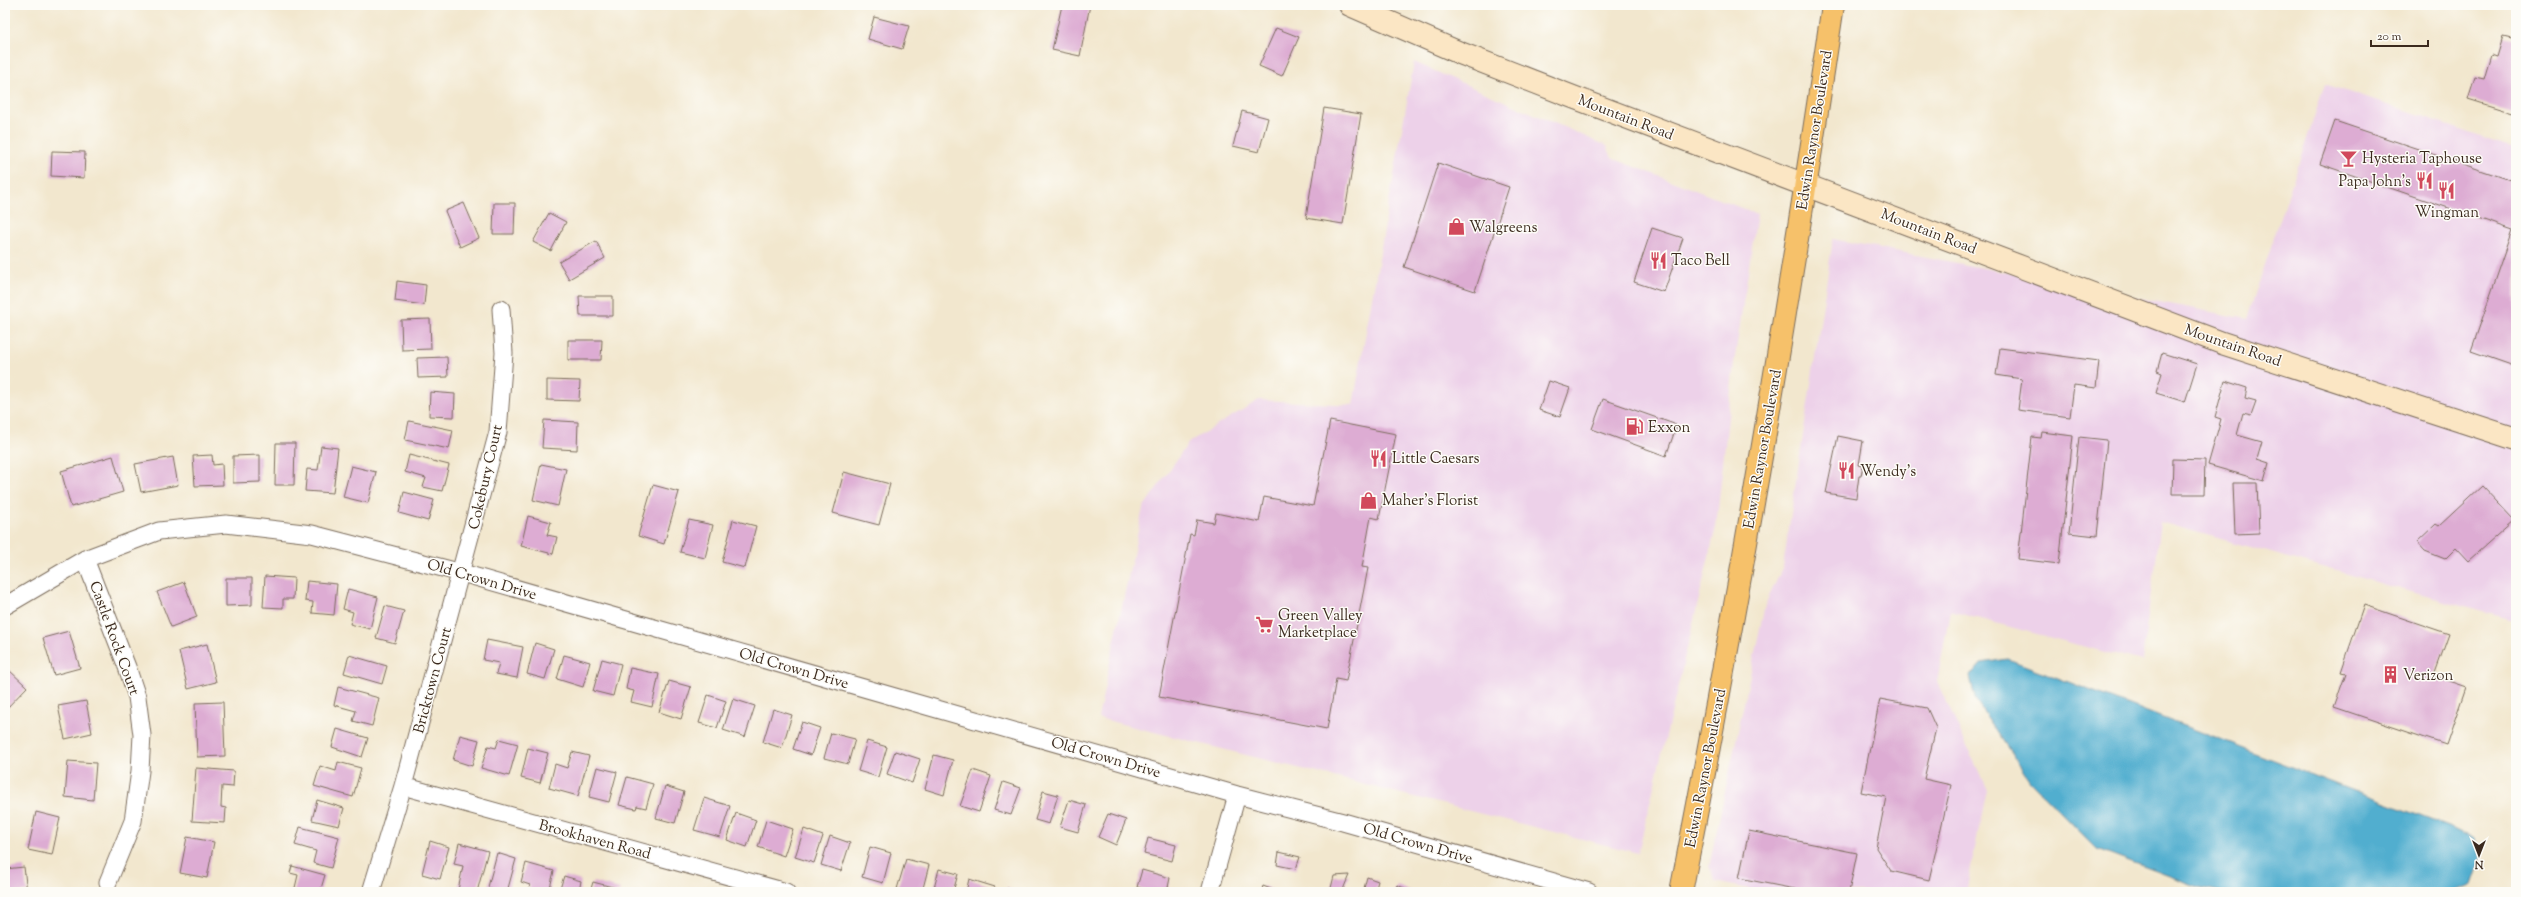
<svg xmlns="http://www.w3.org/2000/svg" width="2521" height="897" font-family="'Sorts Mill Goudy',serif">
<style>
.built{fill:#edd1e9}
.water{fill:#51aecf;stroke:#466c76}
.building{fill:#ddacd3}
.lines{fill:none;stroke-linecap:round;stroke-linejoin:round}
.street-casing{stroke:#7b6c5c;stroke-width:19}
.secondary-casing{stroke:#7b6c5c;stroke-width:24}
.primary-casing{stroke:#7b6c5c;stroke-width:24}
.street{stroke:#fff;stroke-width:17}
.secondary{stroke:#fbe6c4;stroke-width:22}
.primary{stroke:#f6c16b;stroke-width:22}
.labels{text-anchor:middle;stroke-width:3;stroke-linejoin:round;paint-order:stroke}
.street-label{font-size:15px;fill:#3b2a1e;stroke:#fdfcf7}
.poi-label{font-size:15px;fill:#3b2a1e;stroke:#fdfcf7;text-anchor:start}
</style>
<rect width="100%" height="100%" fill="#fdfcf7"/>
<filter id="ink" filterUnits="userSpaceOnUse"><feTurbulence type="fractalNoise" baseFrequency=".025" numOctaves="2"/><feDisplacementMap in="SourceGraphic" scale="8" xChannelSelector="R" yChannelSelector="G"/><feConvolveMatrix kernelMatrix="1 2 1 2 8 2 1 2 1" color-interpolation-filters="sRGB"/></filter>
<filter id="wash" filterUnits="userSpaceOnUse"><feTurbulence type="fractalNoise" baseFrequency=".012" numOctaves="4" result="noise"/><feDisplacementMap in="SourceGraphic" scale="16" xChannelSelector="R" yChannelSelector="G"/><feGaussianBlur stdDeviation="0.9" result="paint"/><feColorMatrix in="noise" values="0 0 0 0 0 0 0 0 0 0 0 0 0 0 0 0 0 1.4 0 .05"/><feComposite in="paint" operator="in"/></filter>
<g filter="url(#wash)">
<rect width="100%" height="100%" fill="#f2e7ce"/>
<path class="built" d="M 1414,62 L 1607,146 L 1612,158 L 1757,214 L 1734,363 L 1716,527 L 1638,853 L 1098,718 L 1143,508 L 1189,442 L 1259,400 L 1353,405 Z
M 2325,84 L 2516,149 L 2516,621 L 2160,522 L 2142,662 L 1950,611 L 1937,682 L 1987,789 L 1966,892 L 1764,892 L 1715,882 L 1709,867 L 1765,605 L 1783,567 L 1833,239 L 2247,319 Z"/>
<path class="water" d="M 2008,659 L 2454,829 L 2475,839 L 2481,858 L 2472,884 L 2451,892 L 2222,892 L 2199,887 L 2097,849 L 2030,781 L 1975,699 L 1970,676 L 1981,663 Z"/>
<g id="blocks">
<path class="building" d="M 1062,5 L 1090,5 L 1080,56 L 1052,50 Z
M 874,17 L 909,26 L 902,49 L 868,39 Z
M 1276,28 L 1299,37 L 1282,76 L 1259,66 Z
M 2503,37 L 2516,40 L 2516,114 L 2468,99 L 2475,77 L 2484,79 L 2491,55 L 2497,57 Z
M 1324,108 L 1361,114 L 1343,224 L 1306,218 Z
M 1242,111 L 1268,118 L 1259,152 L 1233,146 Z
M 2335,121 L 2516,182 L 2514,366 L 2471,351 L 2513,230 L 2320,164 Z
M 52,151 L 85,152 L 84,178 L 51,176 Z
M 1438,163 L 1509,187 L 1475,291 L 1404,267 Z
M 464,203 L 479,238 L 460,247 L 445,211 Z
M 494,203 L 515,203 L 514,234 L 493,234 Z
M 549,213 L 566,222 L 551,251 L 533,242 Z
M 1652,228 L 1683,238 L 1664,292 L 1634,282 Z
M 596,241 L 605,258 L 569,279 L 559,262 Z
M 397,281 L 426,285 L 424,305 L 395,301 Z
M 579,296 L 613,296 L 613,316 L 580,316 Z
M 430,319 L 431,349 L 402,350 L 401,320 Z
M 568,340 L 602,340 L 601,360 L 568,360 Z
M 2000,348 L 2099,361 L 2096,388 L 2074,385 L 2070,417 L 2018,410 L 2022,379 L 1996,375 Z
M 2162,353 L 2197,364 L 2185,402 L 2156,393 L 2162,373 L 2157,371 Z
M 447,357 L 448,377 L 418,378 L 417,358 Z
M 547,380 L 580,381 L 579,401 L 547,400 Z
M 1549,381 L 1570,388 L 1560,417 L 1539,410 Z
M 2225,381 L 2247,388 L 2245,398 L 2256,401 L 2251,415 L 2243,413 L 2237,435 L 2262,442 L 2257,459 L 2269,463 L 2264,481 L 2208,465 L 2221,419 L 2215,417 Z
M 430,392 L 455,394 L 454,417 L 429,416 Z
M 1603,399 L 1677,425 L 1666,456 L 1592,429 Z
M 544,420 L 578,422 L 577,450 L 542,448 Z
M 409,421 L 453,430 L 449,449 L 405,440 Z
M 1330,421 L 1396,434 L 1379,519 L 1371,517 L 1362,567 L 1368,568 L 1346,681 L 1336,679 L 1327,729 L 1159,697 L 1190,534 L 1194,535 L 1197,520 L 1214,523 L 1216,513 L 1259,522 L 1264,497 L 1313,506 Z
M 2042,432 L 2073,436 L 2059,564 L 2018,559 L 2032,437 L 2041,438 Z
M 1838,436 L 1863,441 L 1859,465 L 1863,466 L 1861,476 L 1859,476 L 1856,498 L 1826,493 Z
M 2079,437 L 2107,440 L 2097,536 L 2069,533 Z
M 276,443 L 295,443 L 294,485 L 275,485 Z
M 321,446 L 338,448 L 333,493 L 305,491 L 307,469 L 318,470 Z
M 212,455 L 213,465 L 222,464 L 223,485 L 195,486 L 193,456 Z
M 260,455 L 260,482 L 233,483 L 233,456 Z
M 409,455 L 449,465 L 442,491 L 423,487 L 426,478 L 405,472 Z
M 113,456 L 123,492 L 71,507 L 61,471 Z
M 173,457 L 178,485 L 141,492 L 135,464 Z
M 2173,459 L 2205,460 L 2204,494 L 2172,494 Z
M 541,464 L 566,469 L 558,506 L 533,500 Z
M 351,466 L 376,472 L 368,503 L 343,497 Z
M 844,472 L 890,484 L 879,525 L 833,513 Z
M 2233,483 L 2257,483 L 2259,533 L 2235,534 Z
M 653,485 L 679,492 L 664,544 L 638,536 Z
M 2482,486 L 2514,520 L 2468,561 L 2456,548 L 2445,559 L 2425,551 L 2417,542 L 2436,524 L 2439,526 Z
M 404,492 L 434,500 L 428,521 L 399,513 Z
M 528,516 L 551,522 L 547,535 L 557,537 L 553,554 L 521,546 Z
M 689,520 L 713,525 L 705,558 L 680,552 Z
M 733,520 L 756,526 L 745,568 L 722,562 Z
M 265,576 L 294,578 L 293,599 L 283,599 L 283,608 L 263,607 Z
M 226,578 L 252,578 L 252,605 L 226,606 Z
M 307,581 L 337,584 L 334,615 L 312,613 L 313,602 L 305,601 Z
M 184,582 L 197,617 L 171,627 L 157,592 Z
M 348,589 L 378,597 L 370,629 L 350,624 L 353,612 L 343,609 Z
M 2364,605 L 2449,634 L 2434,676 L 2466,687 L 2446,745 L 2334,707 L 2346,673 L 2341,672 Z
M 385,606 L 404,611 L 395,643 L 376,638 Z
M 69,631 L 80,668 L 54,675 L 43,638 Z
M 487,640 L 523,647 L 517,678 L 496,674 L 499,663 L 483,660 Z
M 535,643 L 554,649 L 545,679 L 527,674 Z
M 207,644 L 216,682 L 188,689 L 179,651 Z
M 349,655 L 387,666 L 382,684 L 344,673 Z
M 564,655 L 590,662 L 583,687 L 557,679 Z
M 602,659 L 621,664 L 613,696 L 593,691 Z
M 7,668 L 27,687 L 5,710 L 5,671 Z
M 630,668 L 659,674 L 652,707 L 631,702 L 634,691 L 626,689 Z
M 669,681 L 691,687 L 681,719 L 659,712 Z
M 338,687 L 379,698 L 372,726 L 353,721 L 356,711 L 334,705 Z
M 708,695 L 726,701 L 717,728 L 699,723 Z
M 733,699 L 755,706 L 745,737 L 723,730 Z
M 1880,699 L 1927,708 L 1936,728 L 1924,779 L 1951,785 L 1929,880 L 1891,871 L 1876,848 L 1886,797 L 1861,792 Z
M 86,701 L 92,733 L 65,739 L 58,706 Z
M 223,702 L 225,756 L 197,757 L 195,703 Z
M 773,709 L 792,715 L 782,748 L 763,742 Z
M 802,722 L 820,728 L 811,755 L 793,749 Z
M 337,729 L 368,738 L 362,757 L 332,747 Z
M 831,733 L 855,739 L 848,764 L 824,758 Z
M 460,735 L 479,740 L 472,766 L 453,760 Z
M 499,739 L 518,744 L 509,776 L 481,768 L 488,746 L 496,748 Z
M 867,741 L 887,747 L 878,777 L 858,771 Z
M 528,748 L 548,753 L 540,783 L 521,778 Z
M 895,751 L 920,759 L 912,783 L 887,774 Z
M 572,752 L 589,756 L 578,796 L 549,788 L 555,764 L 567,768 Z
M 934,755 L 953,760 L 944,795 L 925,789 Z
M 68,761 L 96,763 L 93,800 L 65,797 Z
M 338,762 L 361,768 L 353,797 L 314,786 L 320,766 L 336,771 Z
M 597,767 L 617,772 L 609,802 L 589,797 Z
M 196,768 L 234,771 L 233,787 L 222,786 L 221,807 L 226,808 L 225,823 L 192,821 Z
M 973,770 L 991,776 L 979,812 L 960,806 Z
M 627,777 L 653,784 L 646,808 L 637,806 L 636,809 L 619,805 Z
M 1003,782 L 1021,788 L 1011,815 L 994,810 Z
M 665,786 L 684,792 L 675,823 L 656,818 Z
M 1043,791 L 1058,795 L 1049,824 L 1035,820 Z
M 704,798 L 730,806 L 720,837 L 694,830 Z
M 317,800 L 344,808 L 339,826 L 312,820 Z
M 1069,800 L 1086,805 L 1078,832 L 1060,827 Z
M 36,812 L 60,818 L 52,855 L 28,850 Z
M 736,813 L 756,820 L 747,847 L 727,840 Z
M 1108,814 L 1126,820 L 1116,845 L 1098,837 Z
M 766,820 L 793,829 L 784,856 L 758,847 Z
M 300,827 L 339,837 L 331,868 L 313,863 L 316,851 L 295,845 Z
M 804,829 L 823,836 L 814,863 L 795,857 Z
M 1749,831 L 1857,853 L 1849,892 L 1810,892 L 1739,878 Z
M 830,836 L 850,843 L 841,871 L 821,865 Z
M 187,837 L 214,842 L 207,878 L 180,873 Z
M 1148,838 L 1176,845 L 1172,861 L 1144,854 Z
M 430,841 L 449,847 L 440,879 L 422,874 Z
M 459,843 L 488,851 L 477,892 L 458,890 L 463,866 L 454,864 Z
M 870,847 L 891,853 L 883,883 L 862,877 Z
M 1279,852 L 1300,857 L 1296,869 L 1277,865 Z
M 497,853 L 516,859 L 507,892 L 492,892 L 493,889 L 488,887 Z
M 906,859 L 929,865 L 922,892 L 897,889 Z
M 526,863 L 554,871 L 549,892 L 528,892 L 530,885 L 521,882 Z
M 292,866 L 325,875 L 320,892 L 294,892 L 298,875 L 290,873 Z
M 24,867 L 27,892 L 5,892 L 5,869 Z
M 939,869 L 958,874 L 953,892 L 933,892 Z
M 1142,870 L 1170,878 L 1167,892 L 1154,892 L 1137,887 Z
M 1349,875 L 1342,892 L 1330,892 L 1334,876 Z
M 564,876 L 581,881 L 579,892 L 559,892 Z
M 1367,877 L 1378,881 L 1375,892 L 1363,892 Z
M 969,879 L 995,887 L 994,892 L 966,892 Z
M 593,882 L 620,889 L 619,892 L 590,892 Z
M 1397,885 L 1414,892 L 1394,892 Z
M 1263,886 L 1279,892 L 1261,892 Z
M 1007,888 L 1018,892 L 1006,892 Z"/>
</g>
</g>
<g filter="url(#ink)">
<use href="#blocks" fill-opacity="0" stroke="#7b6c5c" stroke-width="1"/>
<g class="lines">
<defs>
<path id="street" d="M 85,559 L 127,667 L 137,697 L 142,735 L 140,771 L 133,821 L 108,882
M 5,606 L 85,559 L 159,531 L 226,524 L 312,534 L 462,573 L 1237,795 L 1343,822 L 1589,892
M 403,786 L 786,892
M 371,892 L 403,786 L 498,432 L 504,353 L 501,309
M 1210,892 L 1237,795"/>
<path id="secondary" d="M 1350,5 L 1460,53 L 1573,97 L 2222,343 L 2516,439"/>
<path id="primary" d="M 1681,892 C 1739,598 1789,302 1833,5"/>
</defs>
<use href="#street" class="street-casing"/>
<use href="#secondary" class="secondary-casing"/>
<use href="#primary" class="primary-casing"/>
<use href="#street" class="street"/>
<use href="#secondary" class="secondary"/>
<use href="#primary" class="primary"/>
</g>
</g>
<defs>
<symbol id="bar-bare" viewBox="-9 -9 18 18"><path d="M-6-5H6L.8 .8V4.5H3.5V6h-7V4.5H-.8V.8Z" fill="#d1495b" stroke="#fdfcf7" stroke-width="2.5" paint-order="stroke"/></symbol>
<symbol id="restaurant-bare" viewBox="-9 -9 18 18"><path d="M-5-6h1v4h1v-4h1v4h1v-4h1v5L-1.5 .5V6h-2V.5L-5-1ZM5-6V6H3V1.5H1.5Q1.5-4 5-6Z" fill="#d1495b" stroke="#fdfcf7" stroke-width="2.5" paint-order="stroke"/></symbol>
<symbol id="shop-bare" viewBox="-9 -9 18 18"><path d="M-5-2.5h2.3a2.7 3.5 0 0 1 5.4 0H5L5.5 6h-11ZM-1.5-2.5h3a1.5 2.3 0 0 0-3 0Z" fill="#d1495b" stroke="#fdfcf7" stroke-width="2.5" paint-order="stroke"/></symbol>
<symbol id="fuel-bare" viewBox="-9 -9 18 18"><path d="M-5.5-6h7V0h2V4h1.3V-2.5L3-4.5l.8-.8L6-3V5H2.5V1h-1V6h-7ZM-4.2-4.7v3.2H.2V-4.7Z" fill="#d1495b" stroke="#fdfcf7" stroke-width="2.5" paint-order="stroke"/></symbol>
<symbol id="supermarket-bare" viewBox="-9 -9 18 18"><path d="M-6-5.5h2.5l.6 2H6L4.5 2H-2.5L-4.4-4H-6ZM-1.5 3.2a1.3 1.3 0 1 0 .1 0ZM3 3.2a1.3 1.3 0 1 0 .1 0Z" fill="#d1495b" stroke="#fdfcf7" stroke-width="2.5" paint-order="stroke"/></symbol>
<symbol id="building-bare" viewBox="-9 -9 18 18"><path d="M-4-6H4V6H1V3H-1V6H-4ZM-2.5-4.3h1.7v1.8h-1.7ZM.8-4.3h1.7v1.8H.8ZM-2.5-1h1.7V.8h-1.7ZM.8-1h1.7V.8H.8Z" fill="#d1495b" stroke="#fdfcf7" stroke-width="2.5" paint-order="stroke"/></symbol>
</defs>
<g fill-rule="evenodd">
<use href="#bar-bare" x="2336" y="146" width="25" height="25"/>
<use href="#restaurant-bare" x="2412" y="168" width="25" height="25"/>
<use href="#restaurant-bare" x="2434" y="178" width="25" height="25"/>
<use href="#shop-bare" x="1444" y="214" width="25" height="25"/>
<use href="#restaurant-bare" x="1646" y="248" width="25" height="25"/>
<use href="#fuel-bare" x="1622" y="414" width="25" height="25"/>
<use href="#restaurant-bare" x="1366" y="446" width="25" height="25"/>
<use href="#restaurant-bare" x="1834" y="458" width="25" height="25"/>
<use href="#shop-bare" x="1356" y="488" width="25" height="25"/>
<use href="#supermarket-bare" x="1252" y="612" width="25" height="25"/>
<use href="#building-bare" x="2378" y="662" width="25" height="25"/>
</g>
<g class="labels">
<g class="street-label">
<text transform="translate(1626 117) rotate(21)" y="5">Mountain Road</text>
<text transform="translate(1814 130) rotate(-81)" y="5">Edwin Raynor Boulevard</text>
<text transform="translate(1929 231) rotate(21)" y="5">Mountain Road</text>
<text transform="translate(2233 345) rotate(19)" y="5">Mountain Road</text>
<text transform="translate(1762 449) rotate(-80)" y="5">Edwin Raynor Boulevard</text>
<text transform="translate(485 477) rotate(-77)" y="5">Cokebury Court</text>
<text transform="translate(482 579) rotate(16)" y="5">Old Crown Drive</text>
<text transform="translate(115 638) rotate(70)" y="5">Castle Rock Court</text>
<text transform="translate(794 668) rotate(16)" y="5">Old Crown Drive</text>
<text transform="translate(432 680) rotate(-75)" y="5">Bricktown Court</text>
<text transform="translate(1106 757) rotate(16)" y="5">Old Crown Drive</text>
<text transform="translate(1705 768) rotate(-79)" y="5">Edwin Raynor Boulevard</text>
<text transform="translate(595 839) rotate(15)" y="5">Brookhaven Road</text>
<text transform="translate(1418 843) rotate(16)" y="5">Old Crown Drive</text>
</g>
<g class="poi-label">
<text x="2362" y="163">Hysteria Taphouse</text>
<text x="2411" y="186" text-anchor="end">Papa John's</text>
<text x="2447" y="217" text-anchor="middle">Wingman</text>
<text x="1469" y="232">Walgreens</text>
<text x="1671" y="265">Taco Bell</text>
<text x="1648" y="432">Exxon</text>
<text x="1392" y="463">Little Caesars</text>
<text x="1860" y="476">Wendy's</text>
<text x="1382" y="505">Maher's Florist</text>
<text x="1278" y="620">Green Valley<tspan x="1278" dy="17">Marketplace</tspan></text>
<text x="2403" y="680">Verizon</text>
</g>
</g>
<rect width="2521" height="897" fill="none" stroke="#fdfcf7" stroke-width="20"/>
<g transform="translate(2479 855) rotate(180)" stroke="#fdfcf7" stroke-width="3" paint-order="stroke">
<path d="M0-3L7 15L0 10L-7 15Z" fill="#3b2a1e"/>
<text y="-6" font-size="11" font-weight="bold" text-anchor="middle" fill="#3b2a1e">N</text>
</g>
<path d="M2371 40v6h57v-6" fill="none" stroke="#3b2a1e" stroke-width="2"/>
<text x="2377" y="40" font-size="12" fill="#3b2a1e" stroke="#fdfcf7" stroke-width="3" paint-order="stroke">20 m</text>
</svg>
